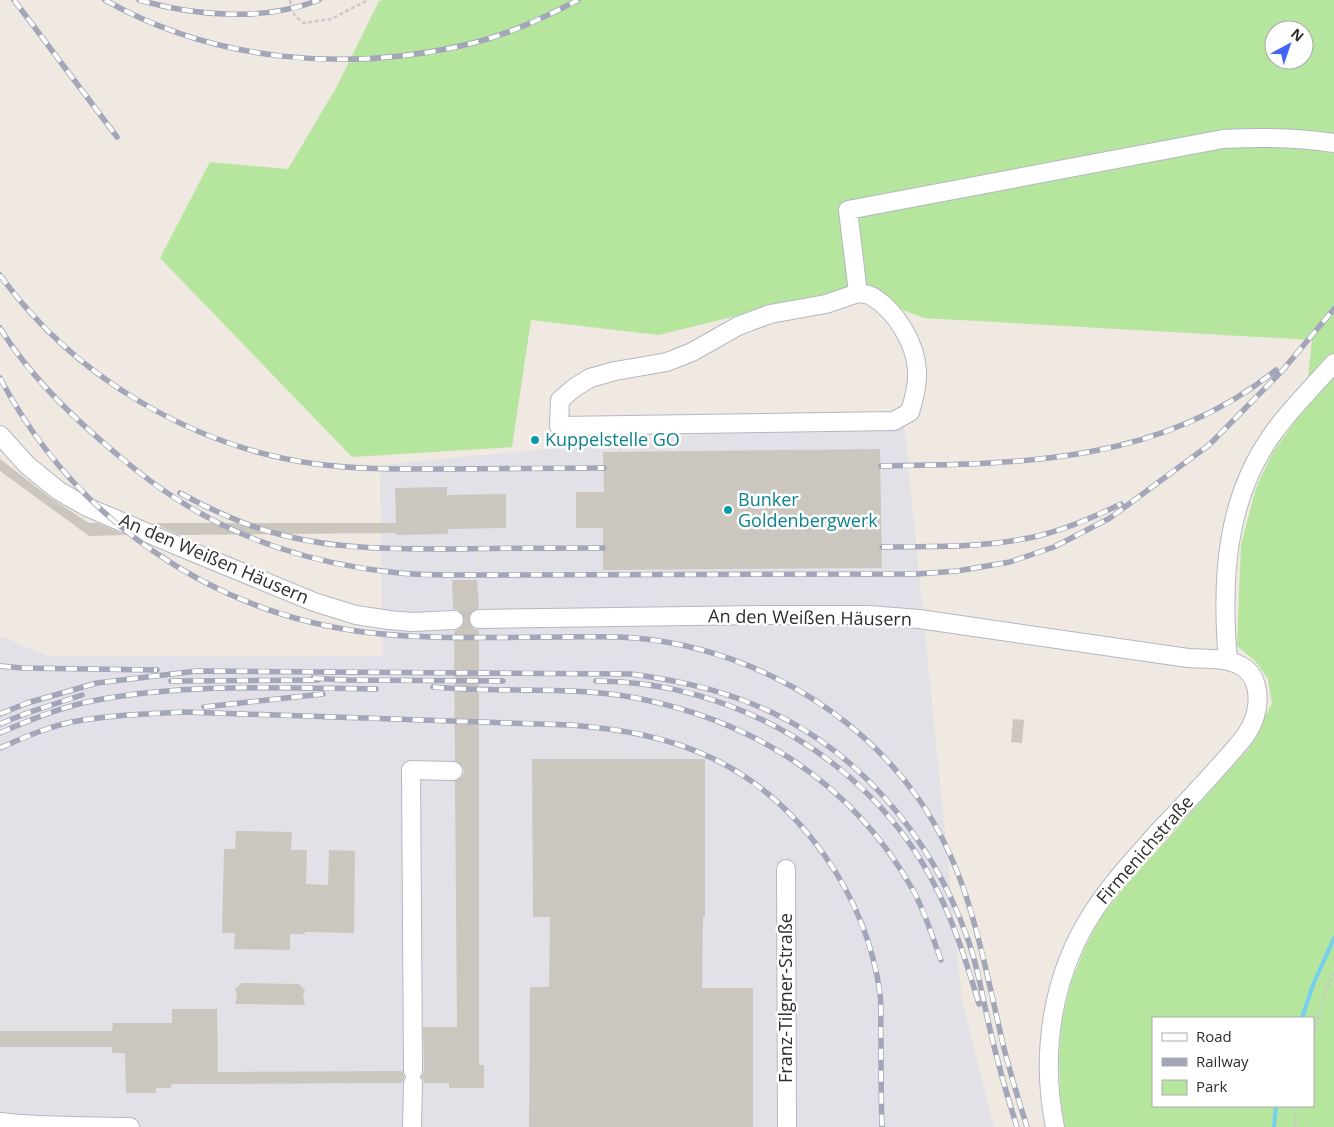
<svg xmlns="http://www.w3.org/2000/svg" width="1334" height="1127" font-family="'Open Sans',sans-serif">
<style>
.industrial{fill:#e3e1e8}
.green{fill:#b6e59e;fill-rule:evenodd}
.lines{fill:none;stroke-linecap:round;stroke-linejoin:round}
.stream{stroke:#75cff0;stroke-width:4}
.building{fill:#cbc7bf}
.minor-tunnel{stroke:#c8c4bd;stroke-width:18;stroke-dasharray:18 9;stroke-linecap:butt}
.minor-casing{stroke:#b4b7c1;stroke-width:20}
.path{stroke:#c9c9c9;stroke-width:2.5;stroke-dasharray:4 2.5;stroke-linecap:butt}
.minor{stroke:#fff;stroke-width:18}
.rail-casing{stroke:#a3a6b8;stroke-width:5.5}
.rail{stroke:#fff;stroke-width:4;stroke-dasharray:11;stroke-linecap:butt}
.culture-dot{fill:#0f9aa8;stroke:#fff;stroke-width:2}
.labels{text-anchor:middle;stroke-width:5;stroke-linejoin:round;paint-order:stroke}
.culture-label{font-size:18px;fill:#0d838f;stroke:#fff;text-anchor:start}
.street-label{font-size:18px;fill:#2e2e2e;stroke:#fff}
</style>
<rect width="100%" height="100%" fill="#efe9e1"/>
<path class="industrial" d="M 903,415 L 962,1001 L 994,1127 L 0,1127 L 0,636 L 48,656 L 383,656 L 380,465 Z"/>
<path class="green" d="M 383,0 L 1334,0 L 1334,1127 L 1065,1127 L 1060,1096 L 1059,1057 L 1062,1020 L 1071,983 L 1085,947 L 1103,914 L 1125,886 L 1249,748 L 1272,703 L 1268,679 L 1256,662 L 1237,646 L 1241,544 L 1256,488 L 1272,454 L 1305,407 L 1312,340 L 924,318 L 848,289 L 658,335 L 531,320 L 512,447 L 352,457 L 160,258 L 210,162 L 288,169 L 336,88 L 379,1 ZM 1274,30 L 1304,30 L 1304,60 L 1274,60 ZM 1153,1018 L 1313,1018 L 1313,1106 L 1153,1106 Z"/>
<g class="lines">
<path class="stream" d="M 1302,1018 L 1313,985 L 1334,938
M 1274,1127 L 1276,1106"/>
</g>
<path class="building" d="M 880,449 L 882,568 L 603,570 L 603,528 L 576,528 L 576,492 L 604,492 L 603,452 Z
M 0,459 L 52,499 L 89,523 L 98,523 L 126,535 L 89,536 L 0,471 Z
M 447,487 L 447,495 L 506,494 L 506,528 L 448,529 L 448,534 L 396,535 L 396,533 L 179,535 L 152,523 L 396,523 L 395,488 Z
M 452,580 L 477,580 L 479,608 L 470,613 L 468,620 L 473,628 L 479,630 L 479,1065 L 484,1065 L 484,1088 L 449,1088 L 449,1083 L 424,1083 L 422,1077 L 424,1071 L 423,1027 L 457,1027 L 455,781 L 462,777 L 464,771 L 462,766 L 455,761 L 454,631 L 460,629 L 465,620 L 463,614 L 458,610 L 453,609 Z
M 1013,719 L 1024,720 L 1022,743 L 1011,742 Z
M 532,759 L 705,759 L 705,917 L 703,917 L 702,988 L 753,988 L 753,1127 L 529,1127 L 530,987 L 549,987 L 550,917 L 533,917 Z
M 236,831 L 292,832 L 291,850 L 307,850 L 306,884 L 328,885 L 329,850 L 355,851 L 354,933 L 305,932 L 305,934 L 290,934 L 290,950 L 234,949 L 235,933 L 222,933 L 224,849 L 235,849 Z
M 242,983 L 299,984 L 305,990 L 303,995 L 305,1005 L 235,1004 L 237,996 L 235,989 Z
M 172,1009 L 217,1009 L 218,1072 L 402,1071 L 404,1077 L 402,1083 L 171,1084 L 171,1088 L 156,1088 L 156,1093 L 126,1093 L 125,1053 L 112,1053 L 112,1047 L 0,1047 L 0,1031 L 112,1031 L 113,1023 L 172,1023 Z"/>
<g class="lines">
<path class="minor-tunnel" d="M 454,620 L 479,619"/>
<defs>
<path id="minor" d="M 858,293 C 863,294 869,294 873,297 C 896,311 916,344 917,371 C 918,385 914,399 910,412 L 894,421 L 559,426 L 560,400 L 574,388 L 590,378 L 615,371 L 667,362 L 692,352 L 738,326 L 770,314 L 826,304 Z
M 858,293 L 848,210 L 1223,139 C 1261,137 1297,137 1334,143
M 0,435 L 27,465 L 59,491 L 87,507 L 178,546 L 314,602 L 356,615 L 389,620 L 413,622 L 454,620
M 479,619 L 761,615 L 868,615 L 919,619 L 1188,658 C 1203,659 1223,657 1237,664 C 1261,673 1261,704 1252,724 C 1249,732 1243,739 1237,746 C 1212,775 1186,803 1160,830 C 1137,856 1114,880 1095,909 C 1052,973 1040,1053 1055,1127
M 1228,661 C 1221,581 1225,499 1274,432 C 1291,408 1314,386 1334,363
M 786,869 L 787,1127
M 413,1071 L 411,770 L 453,771
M 0,1122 C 39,1127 90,1126 130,1127
M 412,1127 L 413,1083"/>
</defs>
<use href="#minor" class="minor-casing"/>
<path class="path" d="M 290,0 C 291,11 294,17 304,23 L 331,19 L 368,0
M 1313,1038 L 1327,987 L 1334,974
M 1295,1106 L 1296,1127"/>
<use href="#minor" class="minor"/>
<defs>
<path id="rail" d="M 14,0 L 117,137
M 105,0 C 215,62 347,73 469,44 C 507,35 544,18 578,0
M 139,0 C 196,16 262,22 319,0
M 0,275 C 73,376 192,447 316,464 C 361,470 407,469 452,469 C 503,469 553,468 604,468
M 0,328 C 28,373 66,411 106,445 C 128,464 150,482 175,498 C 239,540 315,564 391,572 C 412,575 433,575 455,575 L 917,574 L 957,571 L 1010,562 L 1054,547 L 1110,518 L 1209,445 L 1282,371 L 1334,309
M 0,378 C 75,520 213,615 372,633 C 435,640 501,637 564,637 C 588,637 612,636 635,638 C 746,648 853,707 918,798 C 968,869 981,949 1000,1031 C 1007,1064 1017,1095 1027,1127
M 881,466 C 1022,464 1160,463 1276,370
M 180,493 C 213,511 246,526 282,535 C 340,550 399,549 459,549 C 507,548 555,548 603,548
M 882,547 C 934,546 987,548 1038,536 C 1067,529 1094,517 1121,504
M 0,666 L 22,668 L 157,670
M 313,678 L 343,680 L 503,681
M 171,681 L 318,680
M 596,681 C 732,681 868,759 932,880 C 953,919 966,961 979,1004
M 433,687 C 497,693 562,686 625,696 C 748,717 851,780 913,890 C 925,912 932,936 941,960
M 204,707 L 323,694
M 0,714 L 27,703 L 97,683 L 197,671 L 631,674 C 674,680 714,688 755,705 C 856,746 931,836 967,937 C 978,966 982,996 989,1025 C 997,1060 1006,1093 1017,1127
M 0,724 L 27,713 L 82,695
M 0,733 C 31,719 64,706 97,700 C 189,683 283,688 376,689
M 0,748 C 23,738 47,727 72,722 C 109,715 147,714 184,712 L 571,725 C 620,729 669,737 714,759 C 802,802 867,897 880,994 C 882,1009 880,1025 881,1040 C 881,1069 881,1098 882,1127"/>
</defs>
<use href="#rail" class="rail-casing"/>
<use href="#rail" class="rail"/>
</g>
<g class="culture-dot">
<circle cx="535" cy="440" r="5"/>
<circle cx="728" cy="510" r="5"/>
</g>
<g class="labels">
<g class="culture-label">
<text x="545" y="446">Kuppelstelle GO</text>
<text x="738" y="506">Bunker<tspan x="738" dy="21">Goldenbergwerk</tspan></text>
</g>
<g class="street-label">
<text transform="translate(214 559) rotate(23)" y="6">An den Weißen Häusern</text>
<text transform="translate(810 618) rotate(1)" y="6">An den Weißen Häusern</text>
<text transform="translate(1145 850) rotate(-49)" y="6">Firmenichstraße</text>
<text transform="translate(786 998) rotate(-90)" y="6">Franz-Tilgner-Straße</text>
</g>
</g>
<rect x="1152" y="1017" width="162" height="90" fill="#ffffff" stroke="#ababab"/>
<rect x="1162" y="1033" width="25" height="8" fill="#ffffff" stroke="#ababab"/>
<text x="1196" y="1042" font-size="15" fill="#2e2e2e">Road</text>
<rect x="1162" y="1058" width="25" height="8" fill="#a3a6b8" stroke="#ababab"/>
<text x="1196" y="1067" font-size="15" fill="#2e2e2e">Railway</text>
<rect x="1162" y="1080" width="25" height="15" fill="#b6e59e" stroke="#ababab"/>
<text x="1196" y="1092" font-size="15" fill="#2e2e2e">Park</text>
<g transform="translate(1289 45) rotate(40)"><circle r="24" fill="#ffffff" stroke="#ababab"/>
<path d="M0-4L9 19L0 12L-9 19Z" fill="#4264fb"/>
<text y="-8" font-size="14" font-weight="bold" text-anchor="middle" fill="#2e2e2e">N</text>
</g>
</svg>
